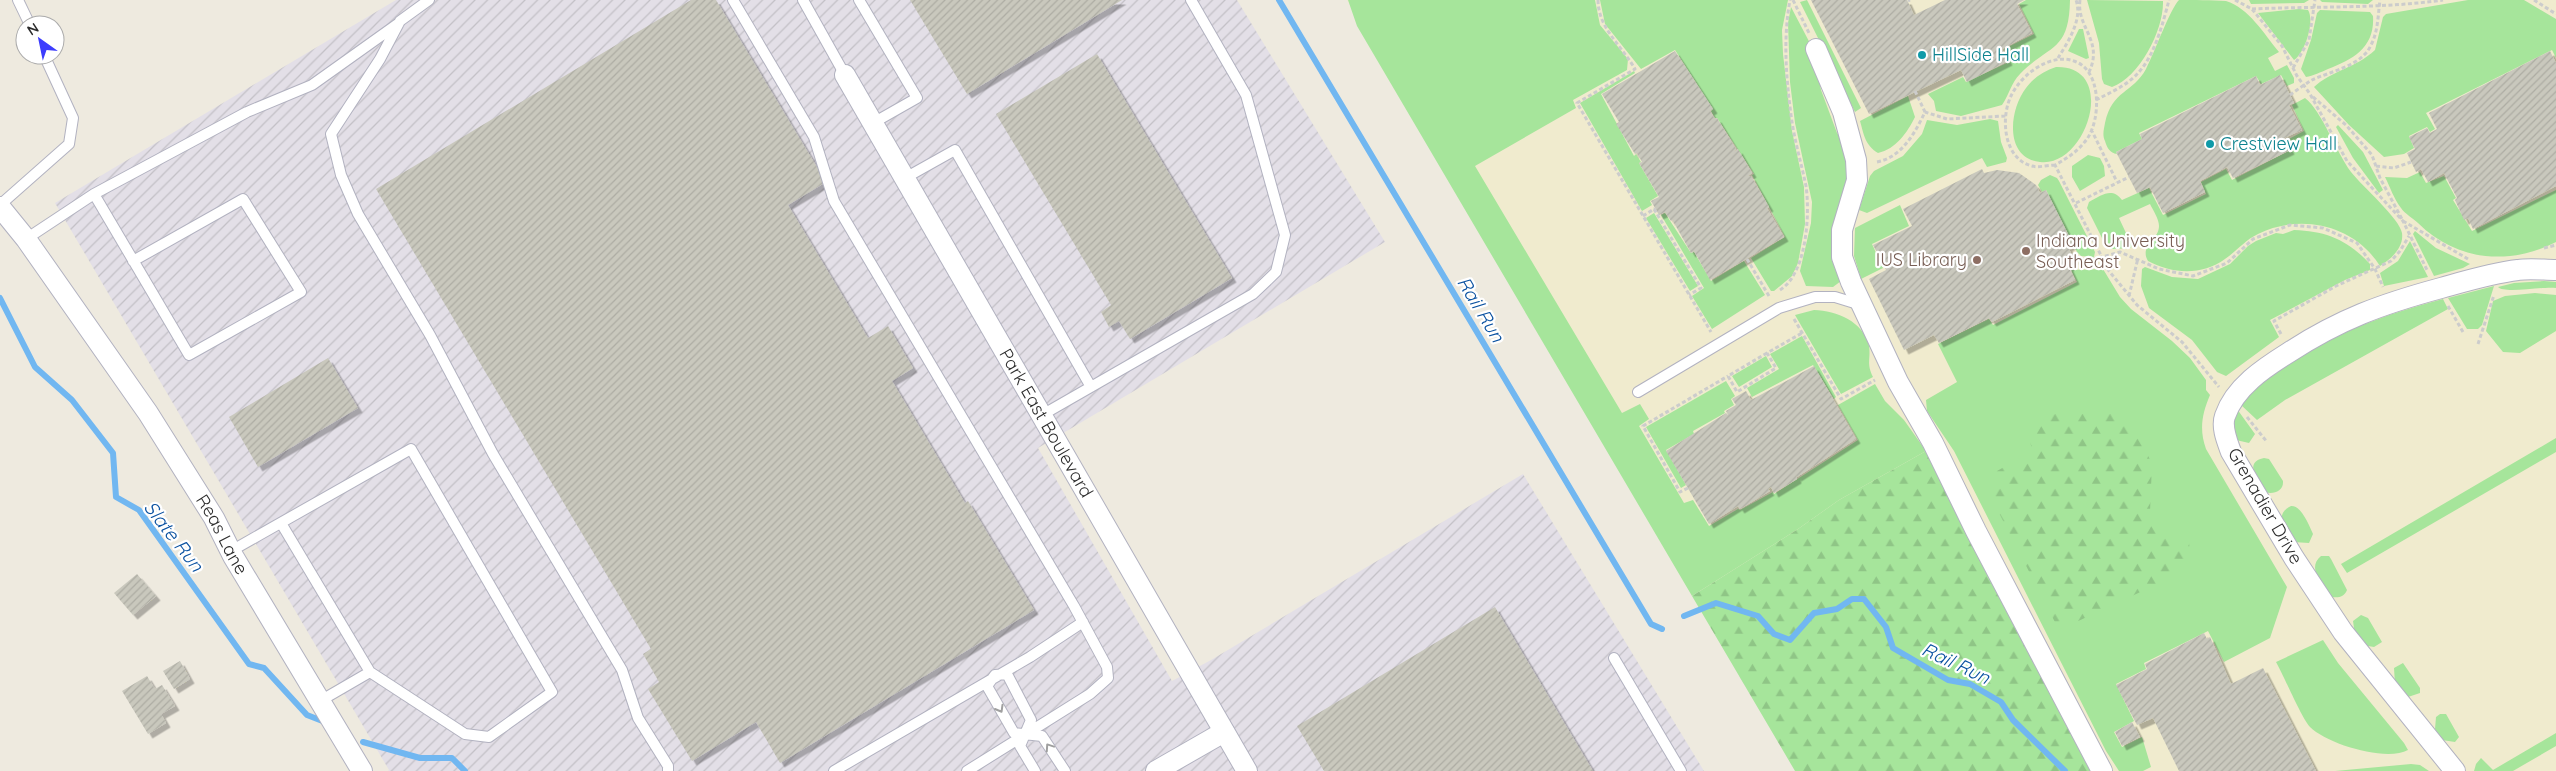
<svg xmlns="http://www.w3.org/2000/svg" width="2556" height="771" font-family="Quicksand,sans-serif">
<style>
.industrial{fill:url(#industrial-furrows)}
.education{fill:#f0ebce}
.grass{fill:#a6e59b}
.forest{fill:url(#forest-firs)}
.lines{fill:none;stroke-linecap:round;stroke-linejoin:round}
.stream{stroke:#71b7f1;stroke-width:6}
.building{fill:url(#building-hatch);filter:url(#shadow)}
.service-casing{stroke:#b2b2c0;stroke-width:12}
.minor-casing{stroke:#b2b2c0;stroke-width:22}
.path{stroke:#ccc;stroke-width:3;stroke-dasharray:4 2.5;stroke-linecap:butt}
.service{stroke:#fff;stroke-width:10}
.minor{stroke:#fff;stroke-width:20}
.oneway{stroke:#a0a0a0}
.culture-dot{fill:#0f9aa8;stroke:#fff;stroke-width:2}
.education-dot{fill:#8d6e63;stroke:#fff;stroke-width:2}
.labels{text-anchor:middle;stroke-width:4.5;stroke-linejoin:round;paint-order:stroke}
.culture-label{font-size:18px;fill:#0d838f;stroke:#fff;text-anchor:start}
.education-label{font-size:18px;fill:#785e54;stroke:#fff;text-anchor:start}
.street-label{font-size:18px;fill:#2c2c2c;stroke:#fff}
.water-label{font-size:19px;font-style:italic;fill:#0b52a1;stroke:#fff}
</style>
<defs>
<pattern id="industrial-furrows" width="10" height="10" patternUnits="userSpaceOnUse" patternTransform="scale(1.25)"><rect width="10" height="10" fill="#e3dfe7"/><path d="M-1 1l2-2M0 10L10 0M9 11l2-2" fill="none" stroke="#c3c0c6"/></pattern>
<pattern id="forest-firs" width="22" height="20" patternUnits="userSpaceOnUse" patternTransform="scale(1.25)"><rect width="22" height="20" fill="#a6e59b"/><path d="M5 1l3.5 6h-7zM16 11l3.5 6h-7z" fill="#8fc586"/></pattern>
<pattern id="building-hatch" width="6" height="6" patternUnits="userSpaceOnUse" patternTransform="scale(1.25)"><rect width="6" height="6" fill="#c9c8bd"/><path d="M-1 1l2-2M0 6l6-6M5 7l2-2" fill="none" stroke="#adaca3"/></pattern>
<filter id="shadow"><feDropShadow dx="4.5" dy="4.5" stdDeviation="0" flood-color="#0004"/></filter>
</defs>
<rect width="100%" height="100%" fill="#eeeadf"/>
<path class="industrial" d="M 396,0 L 1237,0 L 1385,242 L 1038,448 L 1172,681 L 1211,660 L 1523,474 L 1704,771 L 388,771 L 389,770 L 55,203 Z"/>
<path class="education" d="M 1347,0 L 2556,0 L 2556,771 L 1802,771 L 1646,502 Z"/>
<path class="grass" d="M 1348,0 L 1595,0 L 1600,25 L 1628,59 L 1627,70 L 1573,100 L 1576,108 L 1475,166 L 1622,413 L 1640,404 L 1649,419 L 1639,426 L 1684,503 L 1693,500 L 1709,526 L 1738,509 L 1740,510 L 1773,492 L 1774,494 L 1858,440 L 1838,405 L 1875,384 L 1885,401 L 1904,420 L 1926,451 L 1839,500 L 1798,529 L 1692,596 L 1357,26 Z
M 1600,0 L 1788,0 L 1782,30 L 1783,54 L 1792,131 L 1804,187 L 1805,224 L 1798,263 L 1792,276 L 1774,291 L 1771,291 L 1751,258 L 1785,237 L 1752,175 L 1754,174 L 1717,118 L 1715,118 L 1711,111 L 1713,109 L 1675,50 L 1641,69 L 1605,24 Z
M 1807,0 L 1861,108 L 1855,112 L 1800,2 Z
M 2026,0 L 2070,0 C 2069,53 2049,44 2020,74 C 2011,83 2009,95 2002,105 L 1961,116 L 1936,111 L 1934,101 L 1928,94 L 1963,77 L 1966,82 L 2009,62 L 2004,49 L 2034,34 L 2019,4 Z
M 2087,0 L 2163,1 C 2164,29 2140,77 2112,87 L 2104,84 L 2102,79 L 2099,43 Z
M 2179,0 C 2193,0 2213,0 2226,1 C 2249,8 2264,34 2279,52 L 2268,58 L 2275,71 L 2287,65 L 2294,78 L 2294,83 L 2287,86 L 2281,75 L 2261,84 L 2256,76 L 2139,133 L 2142,139 L 2116,152 L 2117,154 C 2110,153 2107,148 2105,141 C 2102,135 2104,129 2105,123 C 2112,90 2133,93 2146,69 C 2154,54 2170,9 2179,0 Z
M 2249,0 L 2309,0 L 2304,3 L 2251,4 Z
M 2320,0 L 2373,0 L 2368,4 L 2322,2 Z
M 2468,0 L 2524,0 L 2556,19 L 2556,58 L 2552,50 L 2426,113 L 2435,129 L 2430,132 L 2427,127 L 2409,136 L 2414,148 L 2404,154 L 2384,157 L 2349,125 L 2314,87 C 2331,71 2356,68 2375,50 L 2383,17 L 2386,14 Z
M 1791,7 L 1813,49 L 1821,90 L 1837,133 C 1856,150 1843,253 1841,281 L 1833,287 L 1806,286 L 1800,271 L 1811,223 L 1812,202 L 1795,123 L 1790,82 L 1788,23 Z
M 2299,9 L 2308,10 C 2315,21 2305,53 2294,60 L 2258,13 Z
M 2320,10 L 2370,12 L 2373,16 C 2375,47 2354,59 2328,69 C 2321,72 2313,76 2306,77 L 2301,69 L 2311,40 L 2317,13 Z
M 2079,29 L 2083,29 L 2089,58 L 2086,59 L 2068,51 Z
M 2056,67 C 2119,65 2087,168 2040,162 C 2004,158 2009,110 2026,88 C 2033,78 2044,71 2056,67 Z
M 1634,71 L 1635,73 L 1601,94 L 1634,156 L 1636,154 L 1641,162 L 1639,163 L 1658,196 L 1650,201 L 1652,205 L 1642,211 L 1580,103 Z
M 1908,96 L 1915,117 C 1907,133 1896,149 1878,153 C 1865,145 1864,135 1860,121 Z
M 2305,98 C 2322,111 2336,152 2351,172 C 2362,186 2400,219 2402,233 C 2404,248 2391,259 2380,266 C 2354,225 2301,213 2258,234 C 2245,240 2237,251 2225,259 C 2202,276 2172,274 2148,261 C 2139,246 2159,240 2159,226 C 2159,219 2153,210 2150,204 L 2119,218 L 2126,233 L 2132,240 L 2131,248 L 2113,249 L 2106,246 L 2087,208 L 2089,202 C 2102,195 2112,187 2122,200 L 2149,188 L 2163,215 L 2206,194 L 2201,182 L 2226,169 L 2232,180 L 2291,150 L 2287,140 L 2304,131 L 2292,105 Z
M 1990,119 L 1998,121 L 2001,142 L 2007,158 L 2006,162 L 1987,167 L 1982,158 L 1867,213 L 1859,210 L 1870,176 L 1874,171 L 1903,156 L 1922,134 L 1927,120 L 1957,125 Z
M 2338,125 L 2363,152 L 2383,190 L 2379,193 L 2353,158 L 2336,127 Z
M 2088,155 L 2100,158 L 2104,166 L 2105,176 L 2080,191 L 2072,177 L 2072,166 Z
M 2420,172 L 2426,183 L 2444,176 L 2456,198 L 2453,200 L 2472,231 L 2556,190 L 2556,242 C 2509,266 2456,261 2418,223 C 2413,218 2405,214 2401,208 C 2394,199 2390,187 2385,177 L 2407,178 Z
M 2050,175 L 2057,178 L 2059,181 L 2095,252 L 2094,257 L 2081,256 L 2077,252 L 2046,190 L 2042,192 L 2038,185 L 2041,180 Z
M 1900,205 L 1909,226 L 1872,244 L 1883,268 L 1861,279 L 1854,256 L 1855,228 Z
M 1654,213 L 1698,286 L 1690,291 L 1646,218 Z
M 1665,213 L 1691,253 L 1694,252 L 1711,281 L 1744,261 L 1765,295 L 1712,329 L 1692,296 L 1704,288 L 1661,215 Z
M 2294,230 C 2326,231 2348,240 2370,264 L 2370,270 L 2345,280 L 2270,320 L 2279,337 L 2226,376 L 2217,372 L 2192,340 L 2149,308 L 2141,286 L 2142,269 L 2145,267 L 2172,277 L 2198,279 L 2230,264 L 2248,246 L 2256,241 L 2276,233 L 2283,234 Z
M 2415,231 L 2436,248 L 2470,264 L 2463,268 L 2434,276 L 2413,234 Z
M 2410,241 L 2428,277 L 2384,286 L 2380,273 L 2398,261 Z
M 2103,269 L 2120,297 L 2131,309 L 2172,341 L 2190,358 L 2206,380 L 2206,390 L 2210,395 C 2202,414 2199,429 2206,449 L 2287,587 L 2270,638 L 2224,662 L 2208,631 L 2144,663 L 2146,669 L 2116,684 L 2134,721 L 2114,732 L 2122,747 L 2142,737 L 2151,767 L 2143,771 L 2119,771 L 2106,751 L 1954,451 L 1927,411 L 1926,400 L 1957,382 L 1938,344 L 1989,319 L 1993,325 L 2077,282 L 2071,270 Z
M 2544,281 L 2556,282 L 2556,288 C 2543,286 2505,294 2498,287 L 2514,283 Z
M 2494,286 L 2482,325 L 2478,329 L 2467,329 L 2448,298 Z
M 2535,293 L 2556,295 L 2556,331 L 2520,353 L 2503,352 L 2486,331 L 2493,301 L 2505,296 Z
M 2443,299 L 2448,309 L 2285,400 L 2257,420 L 2240,404 C 2299,346 2364,320 2443,299 Z
M 1814,310 C 1837,311 1863,321 1869,346 C 1871,359 1866,363 1873,377 L 1841,394 L 1795,315 Z
M 1802,336 L 1836,397 L 1834,399 L 1813,365 L 1752,397 L 1747,388 L 1779,369 L 1770,354 Z
M 1766,356 L 1772,367 L 1739,387 L 1732,376 Z
M 1726,381 L 1735,396 L 1731,399 L 1734,405 L 1724,411 L 1725,413 L 1693,431 L 1694,434 L 1666,450 L 1686,485 L 1681,488 L 1646,427 Z
M 2237,409 L 2255,434 L 2249,443 L 2236,440 L 2231,422 Z
M 2556,438 L 2556,452 L 2347,573 L 2341,564 Z
M 2264,458 L 2269,459 L 2283,481 C 2284,491 2273,495 2265,492 C 2258,481 2243,462 2264,458 Z
M 2291,506 C 2301,505 2309,525 2313,534 L 2309,543 L 2293,542 C 2285,529 2273,515 2291,506 Z
M 2321,556 L 2329,556 L 2331,559 L 2347,590 C 2344,597 2339,598 2331,597 C 2323,586 2306,568 2321,556 Z
M 2361,615 L 2368,618 L 2382,642 L 2374,647 L 2362,645 L 2355,635 L 2353,621 Z
M 2323,640 L 2338,663 L 2404,743 L 2408,750 C 2386,762 2327,744 2310,727 C 2301,717 2284,676 2276,662 Z
M 2403,663 L 2420,688 L 2420,693 L 2408,697 L 2395,684 L 2394,668 Z
M 2440,714 L 2446,714 L 2459,737 L 2455,742 L 2442,740 L 2435,729 L 2436,717 Z
M 2556,733 L 2556,746 L 2513,771 L 2474,771 L 2476,764 L 2481,758 L 2493,770 Z
M 2411,764 L 2420,765 L 2429,771 L 2335,771 Z"/>
<path class="forest" d="M 2055,414 L 2114,414 L 2135,428 L 2152,464 L 2150,512 L 2155,524 L 2189,542 L 2190,554 L 2179,574 L 2059,630 L 1998,511 L 1991,492 L 1997,471 L 2020,458 L 2030,461 L 2034,458 L 2028,433 L 2036,421 Z
M 1926,451 L 2094,771 L 1795,771 L 1692,596 L 1798,529 L 1839,500 Z"/>
<g class="lines">
<path class="stream" d="M 1279,0 L 1651,624 L 1662,629
M 0,298 L 35,367 L 72,400 L 113,453 L 116,497 L 139,510 L 249,664 L 264,668 L 307,715 L 325,722
M 1684,616 L 1716,603 L 1758,616 L 1774,634 L 1790,640 L 1814,613 L 1837,609 L 1852,599 L 1864,599 L 1886,627 L 1893,648 L 1948,680 L 1970,684 L 2001,702 L 2013,720 L 2065,771
M 363,742 L 420,758 L 452,758 L 465,771"/>
</g>
<path class="building" d="M 691,0 L 716,0 L 826,182 L 788,205 L 868,338 L 888,326 L 913,368 L 892,381 L 965,503 L 968,501 L 1034,610 L 780,763 L 756,722 L 692,761 L 648,689 L 659,682 L 643,654 L 651,649 L 376,189 Z
M 910,0 L 1122,0 L 967,94 Z
M 1811,0 L 1907,0 L 1914,15 L 1945,0 L 2024,0 L 2017,4 L 2032,33 L 2002,49 L 2008,61 L 1967,82 L 1961,70 L 1869,114 Z
M 1675,51 L 1713,109 L 1710,111 L 1715,119 L 1717,118 L 1736,149 L 1734,152 L 1738,149 L 1752,173 L 1748,176 L 1751,176 L 1769,207 L 1767,208 L 1784,237 L 1710,280 L 1694,251 L 1691,253 L 1673,221 L 1674,219 L 1671,221 L 1665,212 L 1659,215 L 1651,201 L 1659,197 L 1639,163 L 1642,162 L 1637,153 L 1635,154 L 1616,124 L 1619,122 L 1602,94 Z
M 2550,51 L 2556,63 L 2556,186 L 2473,229 L 2468,218 L 2464,220 L 2455,200 L 2457,198 L 2444,173 L 2428,182 L 2421,169 L 2416,172 L 2407,153 L 2415,149 L 2409,137 L 2427,128 L 2430,133 L 2437,129 L 2429,113 Z
M 1097,54 L 1232,278 L 1130,339 L 1119,321 L 1109,327 L 1101,312 L 1111,305 L 996,114 Z
M 2280,75 L 2294,103 L 2289,105 L 2302,130 L 2284,138 L 2290,150 L 2233,178 L 2227,167 L 2200,181 L 2205,192 L 2163,213 L 2150,187 L 2137,193 L 2116,152 L 2142,139 L 2140,134 L 2256,76 L 2260,85 Z
M 1982,169 L 1984,173 L 1997,170 L 2019,173 L 2036,185 L 2040,193 L 2046,190 L 2073,244 L 2068,247 L 2074,259 L 2069,267 L 2075,280 L 1992,322 L 1989,318 L 1939,343 L 1934,335 L 1904,350 L 1869,279 L 1886,270 L 1873,245 L 1912,226 L 1903,209 Z
M 328,358 L 358,408 L 258,467 L 229,417 Z
M 1814,366 L 1856,439 L 1797,477 L 1796,475 L 1797,479 L 1774,493 L 1771,487 L 1768,489 L 1770,491 L 1740,509 L 1738,506 L 1709,524 L 1666,451 L 1726,413 L 1728,415 L 1726,411 L 1736,405 L 1732,399 L 1746,391 L 1751,400 Z
M 137,574 L 156,596 L 133,615 L 114,593 Z
M 1495,607 L 1593,771 L 1324,771 L 1297,726 Z
M 2204,633 L 2207,639 L 2210,637 L 2231,684 L 2263,668 L 2316,771 L 2179,771 L 2153,718 L 2137,725 L 2116,685 L 2147,669 L 2145,664 Z
M 180,661 L 190,679 L 174,689 L 163,671 Z
M 147,676 L 155,689 L 162,685 L 175,706 L 161,714 L 166,723 L 148,734 L 122,691 Z
M 2132,722 L 2140,737 L 2122,746 L 2115,732 Z"/>
<g class="lines">
<defs>
<path id="service" d="M 18,0 L 30,25
M 429,0 L 400,21 L 380,59 L 331,134 L 341,175 L 358,214 L 430,335 L 493,454 L 622,670 L 638,718 L 668,766 L 668,771
M 733,0 L 814,137 L 834,201 L 1074,606 L 1107,667 L 1108,678 L 1090,694 L 967,771
M 803,0 L 845,75
M 859,0 L 917,98 L 873,123
M 905,178 L 955,150 L 1091,387
M 94,194 L 189,355 L 301,292 L 243,199 L 133,261
M 0,205 L 69,144 L 73,118 L 44,55
M 26,239 L 94,194 L 247,112 L 312,85 L 399,23
M 1638,392 L 1779,308 L 1815,297 L 1835,297 L 1861,305
M 1042,415 L 1253,294 L 1276,272 L 1285,235 L 1246,95 L 1191,0
M 231,551 L 411,449 L 552,692 L 489,737 L 465,734 L 370,672 L 281,523
M 1614,658 L 1681,771
M 320,701 L 370,672
M 834,771 L 1030,657 L 1083,622
M 1035,771 L 1020,746 L 1031,720 L 1007,674 L 995,675 L 987,686 L 1014,733 L 1042,736 L 1065,771"/>
<g id="minor">
<path d="M 1816,49 L 1843,112 L 1856,160 L 1857,180 L 1842,230 L 1842,257 L 1851,282 L 1898,382 L 1933,443 L 1976,531 L 2102,771"/>
<path id="s1" d="M 845,75 L 1247,771"/>
<path id="s2" d="M 0,207 L 26,239 L 148,413 L 214,518 L 233,556 L 362,771"/>
<path d="M 1156,771 L 1224,732"/>
<path d="M 2455,771 L 2343,632 L 2294,558 L 2231,452 C 2227,441 2221,427 2225,416 C 2235,387 2264,368 2288,353 C 2340,319 2382,304 2441,288 C 2466,281 2492,273 2518,270 C 2530,268 2544,270 2556,270"/>
</g>
</defs>
<use href="#service" class="service-casing"/>
<use href="#minor" class="minor-casing"/>
<path class="path" d="M 1598,0 C 1598,28 1622,46 1635,69 L 1577,103 L 1711,332
M 1793,0 L 1809,33
M 2080,0 C 2076,27 2104,41 2089,72
M 2235,0 L 2252,9 L 2282,46 L 2297,76 L 2310,94 L 2347,161 L 2403,221 L 2427,270
M 2534,0 L 2556,14
M 1908,1 L 1910,0
M 2252,9 C 2316,6 2380,9 2443,0
M 2058,58 C 2068,42 2083,19 2076,0
M 2293,68 L 2309,40 L 2315,0
M 1915,91 L 1925,112
M 2290,95 C 2297,90 2305,84 2312,80 C 2331,71 2362,66 2371,45 C 2378,32 2378,15 2380,0
M 2313,97 L 2346,125 L 2372,155 L 2380,178 L 2403,221 L 2468,259
M 2096,100 C 2111,92 2128,85 2139,72 C 2155,54 2163,23 2169,0
M 2091,129 L 2117,182
M 1877,162 C 1902,157 1915,133 1925,112 L 1947,119 L 2006,116
M 2055,165 C 2048,165 2038,168 2032,166 C 2003,159 2000,116 2012,94 C 2023,73 2051,53 2074,61 C 2102,70 2101,119 2087,139 C 2078,151 2068,158 2055,165 L 2109,271 L 2137,305 L 2182,342 L 2219,387
M 2376,166 L 2394,168 L 2411,162
M 2076,203 L 2129,177
M 1643,216 L 1654,209 L 1701,288 L 1689,295
M 2544,248 L 2556,245
M 1747,259 L 1769,296
M 2073,261 L 2095,259 L 2120,252 L 2159,269 L 2193,276 L 2227,263 L 2253,239 L 2290,225 L 2323,228 L 2357,243 L 2375,269 L 2383,287
M 1780,290 C 1807,273 1810,214 1806,186 C 1801,162 1794,139 1791,115 C 1786,76 1783,39 1790,0
M 2129,296 L 2138,258
M 2448,306 L 2463,332
M 1794,319 L 1841,399 L 1875,380
M 2281,334 L 2274,321 L 2336,286 L 2391,261 L 2400,251 L 2409,236
M 2478,344 L 2494,295
M 1767,353 L 1728,376 L 1737,392 L 1776,368 L 1767,353 L 1802,333
M 2247,417 L 2267,442
M 1688,488 L 1680,492 L 1643,426 L 1728,376"/>
<use href="#service" class="service"/>
<use href="#minor" class="minor"/>
</g>
<defs><path id="oneway-chevron" d="M-2-3.5L2.5 0L-2 3.5" fill="none" stroke-width="1.6" stroke-linecap="round" stroke-linejoin="round" transform="scale(1.25)"/></defs>
<g class="oneway">
<use href="#oneway-chevron" transform="translate(1000 709) rotate(60)"/>
<use href="#oneway-chevron" transform="translate(1049 747) rotate(-124)"/>
</g>
<g class="culture-dot">
<circle cx="1922" cy="55" r="5"/>
<circle cx="2210" cy="144" r="5"/>
</g>
<g class="education-dot">
<circle cx="2026" cy="251" r="5"/>
<circle cx="1977" cy="260" r="5"/>
</g>
<g class="labels">
<g class="culture-label">
<text x="1932" y="61">HillSide Hall</text>
<text x="2220" y="150">Crestview Hall</text>
</g>
<g class="education-label">
<text x="2036" y="247">Indiana University<tspan x="2036" dy="21">Southeast</tspan></text>
<text x="1967" y="266" text-anchor="end">IUS Library</text>
</g>
<g class="street-label">
<text dy="6" stroke="none"><textPath href="#s1" startOffset="402">Park East Boulevard</textPath></text>
<text transform="translate(2265 506) rotate(60)" y="6">Grenadier Drive</text>
<text dy="6" stroke="none"><textPath href="#s2" startOffset="396">Reas Lane</textPath></text>
</g>
<g class="water-label">
<text transform="translate(1481 309) rotate(59)" y="7">Rail Run</text>
<text transform="translate(174 536) rotate(52)" y="7">Slate Run</text>
<text transform="translate(1956 663) rotate(25)" y="7">Rail Run</text>
</g>
</g>
<g transform="translate(40 40) rotate(327)"><circle r="24" fill="#ffffff" stroke="#ababab"/>
<path d="M0-4L9 19L0 12L-9 19Z" fill="#3d3dfd"/>
<text y="-8" font-size="14" font-weight="bold" text-anchor="middle" fill="#2c2c2c">N</text>
</g>
</svg>
